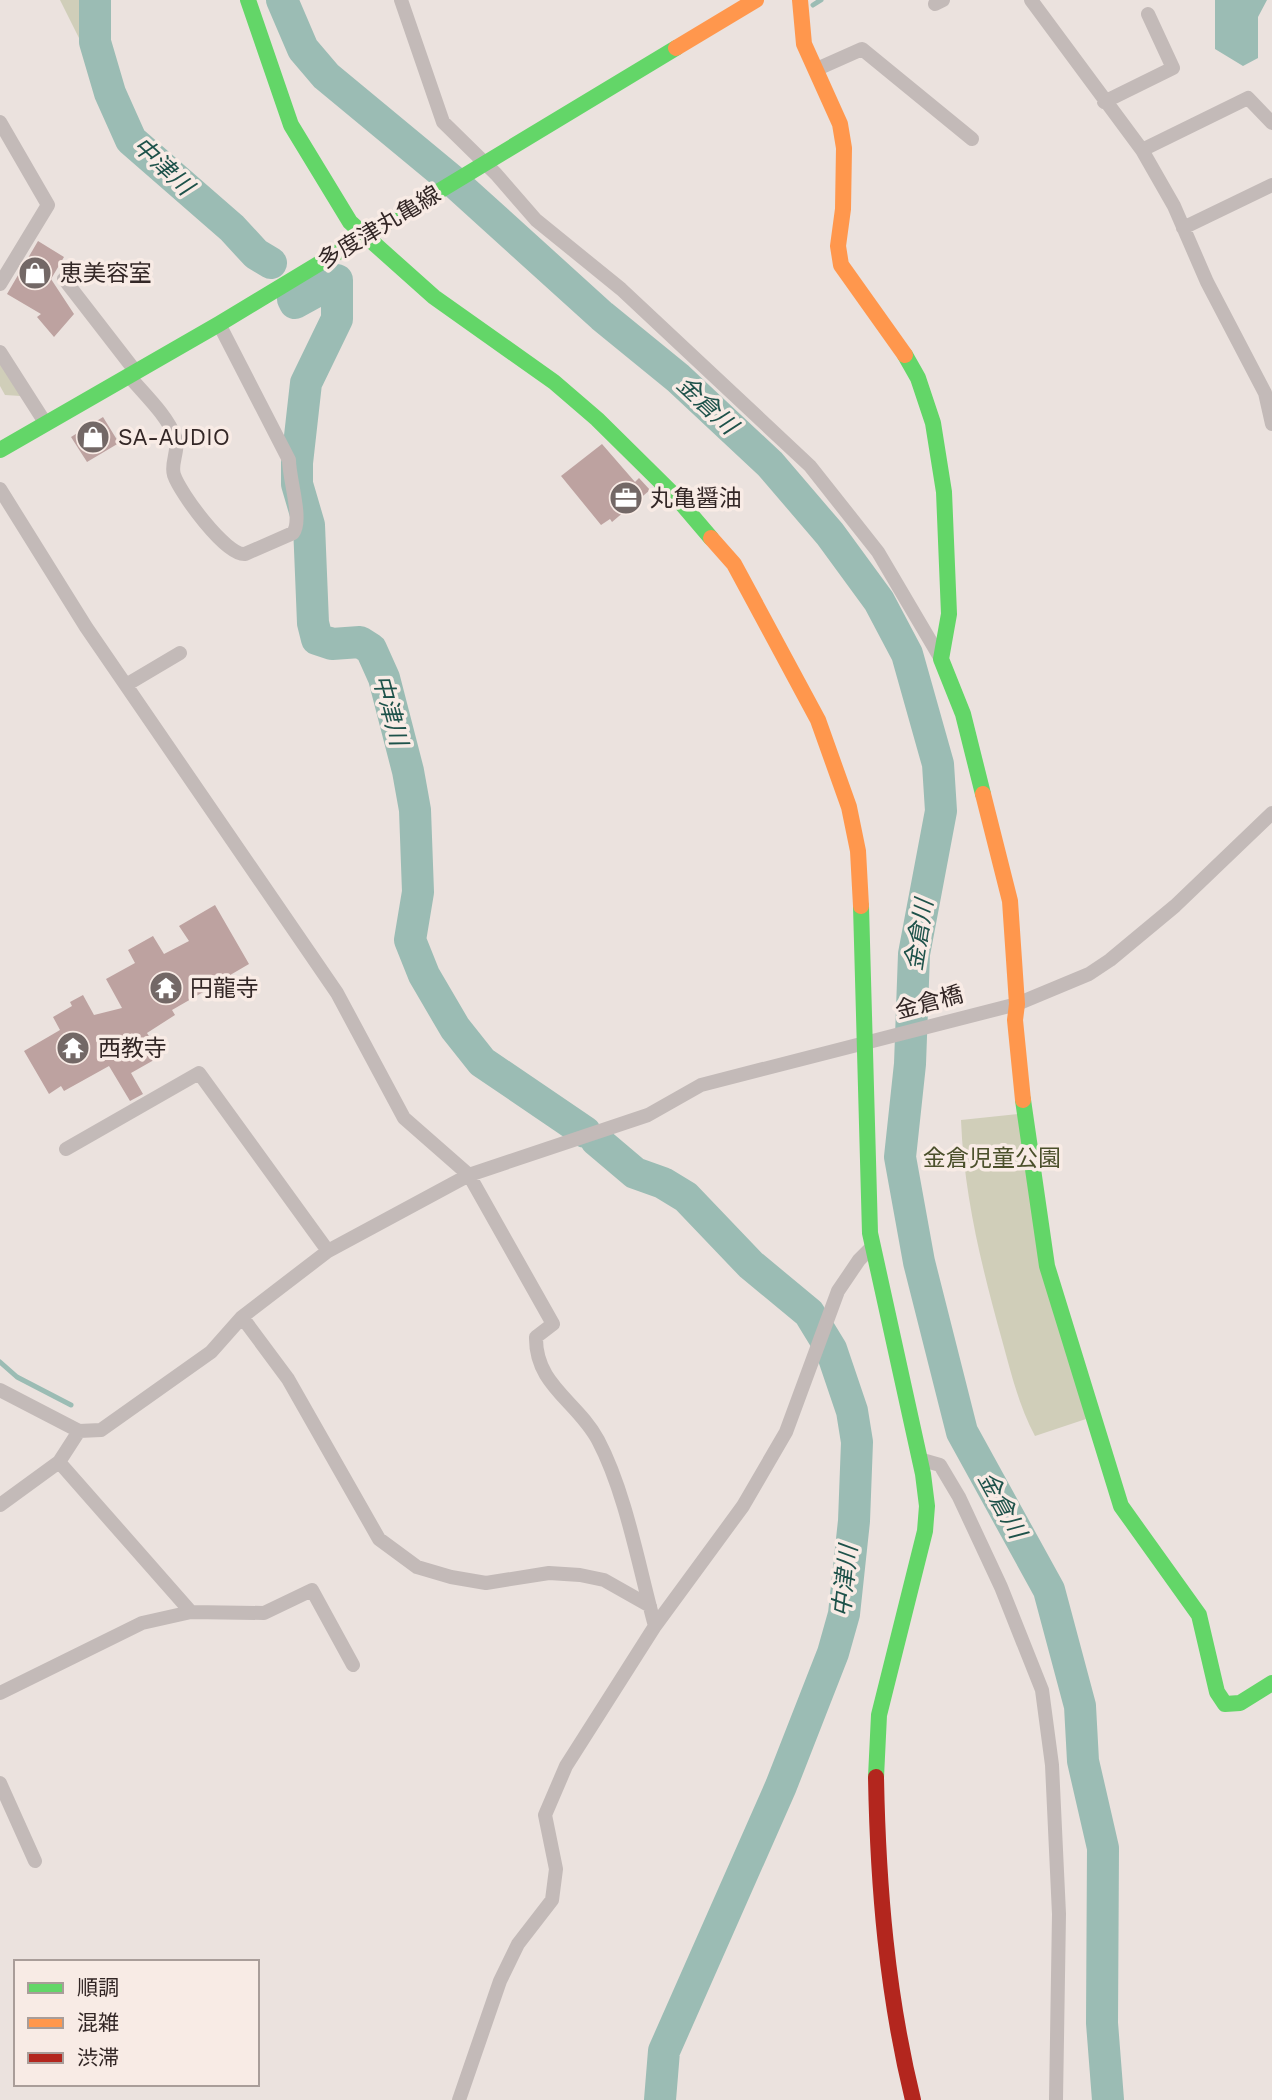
<svg xmlns="http://www.w3.org/2000/svg" width="1272" height="2100" font-family="'Work Sans','Noto Sans JP',sans-serif">
<style>
.green{fill:#d0ceb9}
.water{fill:#9bbcb4}
.lines{fill:none;stroke-linecap:round;stroke-linejoin:round}
.stream{stroke:#9bbcb4;stroke-width:5}
.river{stroke:#9bbcb4;stroke-width:32}
.building{fill:#bda2a0}
.street{stroke:#c3bab8;stroke-width:14}
.fast{stroke:#63d668;stroke-width:16}
.slow{stroke:#ff974d;stroke-width:16}
.jam{stroke:#b3261e;stroke-width:16}
.labels{text-anchor:middle;stroke-width:7;stroke-linejoin:round;paint-order:stroke}
.street-label{font-size:23px;fill:#332726;stroke:#f8ebe5}
.poi-label{font-size:23px;fill:#332726;stroke:#f8ebe5;text-anchor:start}
.park-label{font-size:23px;fill:#4b502b;stroke:#f8ebe5}
.water-label{font-size:24px;font-style:italic;fill:#1e524a;stroke:#f8ebe5}
</style>
<rect width="100%" height="100%" fill="#ebe2de"/>
<path class="green" d="M 60,0 L 89,0 L 90,39 L 79,38 Z
M 0,361 L 21,396 L 5,395 L 0,386 Z
M 1018,1114 L 1086,1419 L 1035,1436 C 1019,1406 1011,1373 1002,1340 C 982,1268 964,1196 961,1120 Z"/>
<path class="water" d="M 1215,0 L 1267,0 L 1258,17 L 1258,58 L 1243,66 L 1215,49 Z"/>
<g class="lines">
<path class="stream" d="M 813,5 L 821,0
M 0,1362 L 17,1377 L 71,1405"/>
<path class="river" d="M 95,0 L 95,42 L 110,93 L 131,140 L 232,228 L 256,254 L 271,263
M 282,0 L 303,49 L 326,76 L 454,182 L 602,316 L 678,378 L 770,464 L 830,534 L 879,601 L 907,654 L 938,764 L 941,811 L 914,954 L 910,1064 L 900,1157 L 919,1262 L 962,1432 L 1049,1590 L 1080,1706 L 1083,1761 L 1103,1848 L 1102,2023 L 1108,2100
M 293,299 L 295,303 L 337,280 L 337,319 L 306,383 L 297,463 L 297,484 L 309,525 L 313,623 L 317,639 L 332,644 L 360,642 L 371,649 L 384,678 L 408,771 L 415,810 L 418,892 L 410,940 L 424,975 L 455,1028 L 482,1062 L 585,1132
M 596,1140 L 635,1173 L 663,1183 L 686,1197 L 751,1265 L 809,1313 L 831,1349 L 852,1411 L 857,1442 L 854,1521 L 844,1614 L 833,1653 L 781,1786 L 664,2051 L 660,2100"/>
</g>
<path class="building" d="M 38,241 L 64,257 L 51,279 L 74,314 L 54,337 L 37,317 L 41,314 L 7,294 Z
M 103,417 L 119,443 L 87,462 L 71,437 Z
M 602,444 L 635,482 L 639,478 L 650,490 L 612,522 L 610,519 L 601,525 L 561,476 Z
M 215,905 L 249,964 L 220,981 L 224,987 L 208,996 L 205,991 L 172,1010 L 175,1015 L 147,1033 L 161,1056 L 131,1073 L 143,1094 L 130,1101 L 109,1066 L 64,1091 L 61,1086 L 49,1094 L 24,1051 L 60,1030 L 53,1017 L 72,1006 L 70,1002 L 83,995 L 94,1015 L 122,1008 L 106,979 L 135,963 L 128,950 L 153,936 L 164,954 L 189,941 L 179,926 Z"/>
<g class="lines">
<path class="street" d="M 401,0 L 443,122 L 496,174 L 536,220 L 621,289 L 810,466 L 878,552 L 941,659
M 1031,0 L 1142,150 L 1174,206 L 1207,282 L 1265,393 L 1272,424
M 935,4 L 943,0
M 817,69 L 862,49 L 972,139
M 1104,102 L 1173,68 L 1148,14
M 0,122 L 48,205 L 0,284
M 1142,150 L 1248,98 L 1272,123
M 1183,228 L 1272,185
M 64,279 L 136,372
M 0,352 L 46,424
M 129,376 C 144,394 167,415 175,437 C 180,450 170,463 174,475 C 180,493 226,556 245,554 L 293,533 C 303,520 289,479 289,460 L 219,324
M 0,489 L 86,627 L 337,993 L 404,1118 L 469,1175 L 553,1324 L 536,1337 C 535,1385 577,1401 598,1440 C 626,1493 639,1568 655,1626
M 126,685 L 180,653
M 66,1149 L 199,1073 L 328,1251
M 242,1317 L 288,1379 L 379,1539 L 417,1567 L 451,1577 L 486,1583 L 549,1573 L 580,1575 L 604,1580 L 650,1606
M 0,1390 L 79,1431
M 919,1459 L 940,1465 L 959,1497 L 1001,1587 L 1042,1690 L 1052,1765 L 1059,1914 L 1056,2100
M 59,1462 L 191,1612
M 0,1505 L 59,1462 L 79,1431 L 101,1430 L 211,1352 L 242,1317 L 328,1251 L 469,1175 L 648,1115 L 701,1085 L 1017,1004 L 1089,974 L 1110,960 L 1175,906 L 1272,813
M 0,1693 L 142,1623 L 191,1612 L 264,1613 L 312,1590 L 353,1665
M 0,1783 L 35,1861
M 459,2100 L 500,1981 L 518,1944 L 552,1900 L 556,1869 L 545,1815 L 566,1766 L 655,1626 L 743,1506 L 786,1432 L 838,1291 L 859,1260 L 873,1246"/>
<path class="fast" d="M 248,0 L 291,125 L 350,222 L 434,297 L 554,382 L 597,419 L 676,497 L 711,538
M 905,355 L 918,378 L 933,423 L 944,492 L 949,614 L 941,659 L 963,714 L 983,794
M 0,450 L 219,324 L 676,48
M 861,906 L 870,1233 L 923,1474 L 927,1506 L 925,1531 L 879,1715 L 876,1777
M 1023,1100 L 1047,1266 L 1121,1506 L 1199,1615 L 1217,1692 L 1225,1704 L 1240,1703 L 1272,1683"/>
<path class="slow" d="M 800,0 L 804,44 L 840,124 L 844,148 L 843,209 L 838,246 L 841,265 L 905,355
M 676,48 L 756,0
M 711,538 L 734,564 L 818,720 L 849,807 L 858,851 L 861,906
M 983,794 L 1010,901 L 1017,1004 L 1015,1020 L 1023,1100"/>
<path class="jam" d="M 876,1777 C 878,1887 887,1994 913,2100"/>
</g>
<defs>
<symbol id="shop-disc" viewBox="-11 -11 22 22"><circle r="9.5" fill="#736866" stroke="#f8ebe5"/><path d="M-5-2.5h2.3a2.7 3.5 0 0 1 5.4 0H5L5.5 6h-11ZM-1.5-2.5h3a1.5 2.3 0 0 0-3 0Z" fill="#fff"/></symbol>
<symbol id="office-disc" viewBox="-11 -11 22 22"><circle r="9.5" fill="#736866" stroke="#f8ebe5"/><path d="M-6-3h4V-5.5h4V-3h4V5H-6ZM-1-4.5V-3h2v-1.5ZM-6 0V1H6V0Z" fill="#fff"/></symbol>
<symbol id="temple-disc" viewBox="-11 -11 22 22"><circle r="9.5" fill="#736866" stroke="#f8ebe5"/><path d="M0-6L5-2H3V0L6.5 2.5H4V6H1.5V3h-3V6H-4V2.5H-6.5L-3 0V-2H-5Z" fill="#fff"/></symbol>
</defs>
<g fill-rule="evenodd">
<use href="#shop-disc" x="16" y="254" width="38" height="38"/>
<use href="#shop-disc" x="74" y="418" width="38" height="38"/>
<use href="#office-disc" x="607" y="479" width="38" height="38"/>
<use href="#temple-disc" x="147" y="969" width="38" height="38"/>
<use href="#temple-disc" x="54" y="1029" width="38" height="38"/>
</g>
<g class="labels">
<g class="street-label">
<text transform="translate(379 227) rotate(-31)" y="8">多度津丸亀線</text>
<text transform="translate(929 1002) rotate(-15)" y="8">金倉橋</text>
</g>
<g class="poi-label">
<text x="60" y="281">恵美容室</text>
<text x="118" y="445">SA-AUDIO</text>
<text x="650" y="506">丸亀醤油</text>
<text x="190" y="996">円龍寺</text>
<text x="98" y="1056">西教寺</text>
</g>
<g class="park-label">
<text x="992" y="1166">金倉児童公園</text>
</g>
<g class="water-label">
<text transform="translate(163 166) rotate(43)" y="8">中津川</text>
<text transform="translate(707 405) rotate(43)" y="8">金倉川</text>
<text transform="translate(390 710) rotate(75)" y="8">中津川</text>
<text transform="translate(919 935) rotate(-81)" y="8">金倉川</text>
<text transform="translate(1002 1505) rotate(61)" y="8">金倉川</text>
<text transform="translate(845 1581) rotate(-84)" y="8">中津川</text>
</g>
</g>
<rect x="14" y="1960" width="245" height="126" fill="#f8ebe5" stroke="#a99d99" stroke-width="2"/>
<rect x="28" y="1983" width="35" height="10" fill="#63d668" stroke="#a99d99" stroke-width="2"/>
<text x="77" y="1995" font-size="21" fill="#332726">順調</text>
<rect x="28" y="2018" width="35" height="10" fill="#ff974d" stroke="#a99d99" stroke-width="2"/>
<text x="77" y="2030" font-size="21" fill="#332726">混雑</text>
<rect x="28" y="2053" width="35" height="10" fill="#b3261e" stroke="#a99d99" stroke-width="2"/>
<text x="77" y="2065" font-size="21" fill="#332726">渋滞</text>
</svg>
